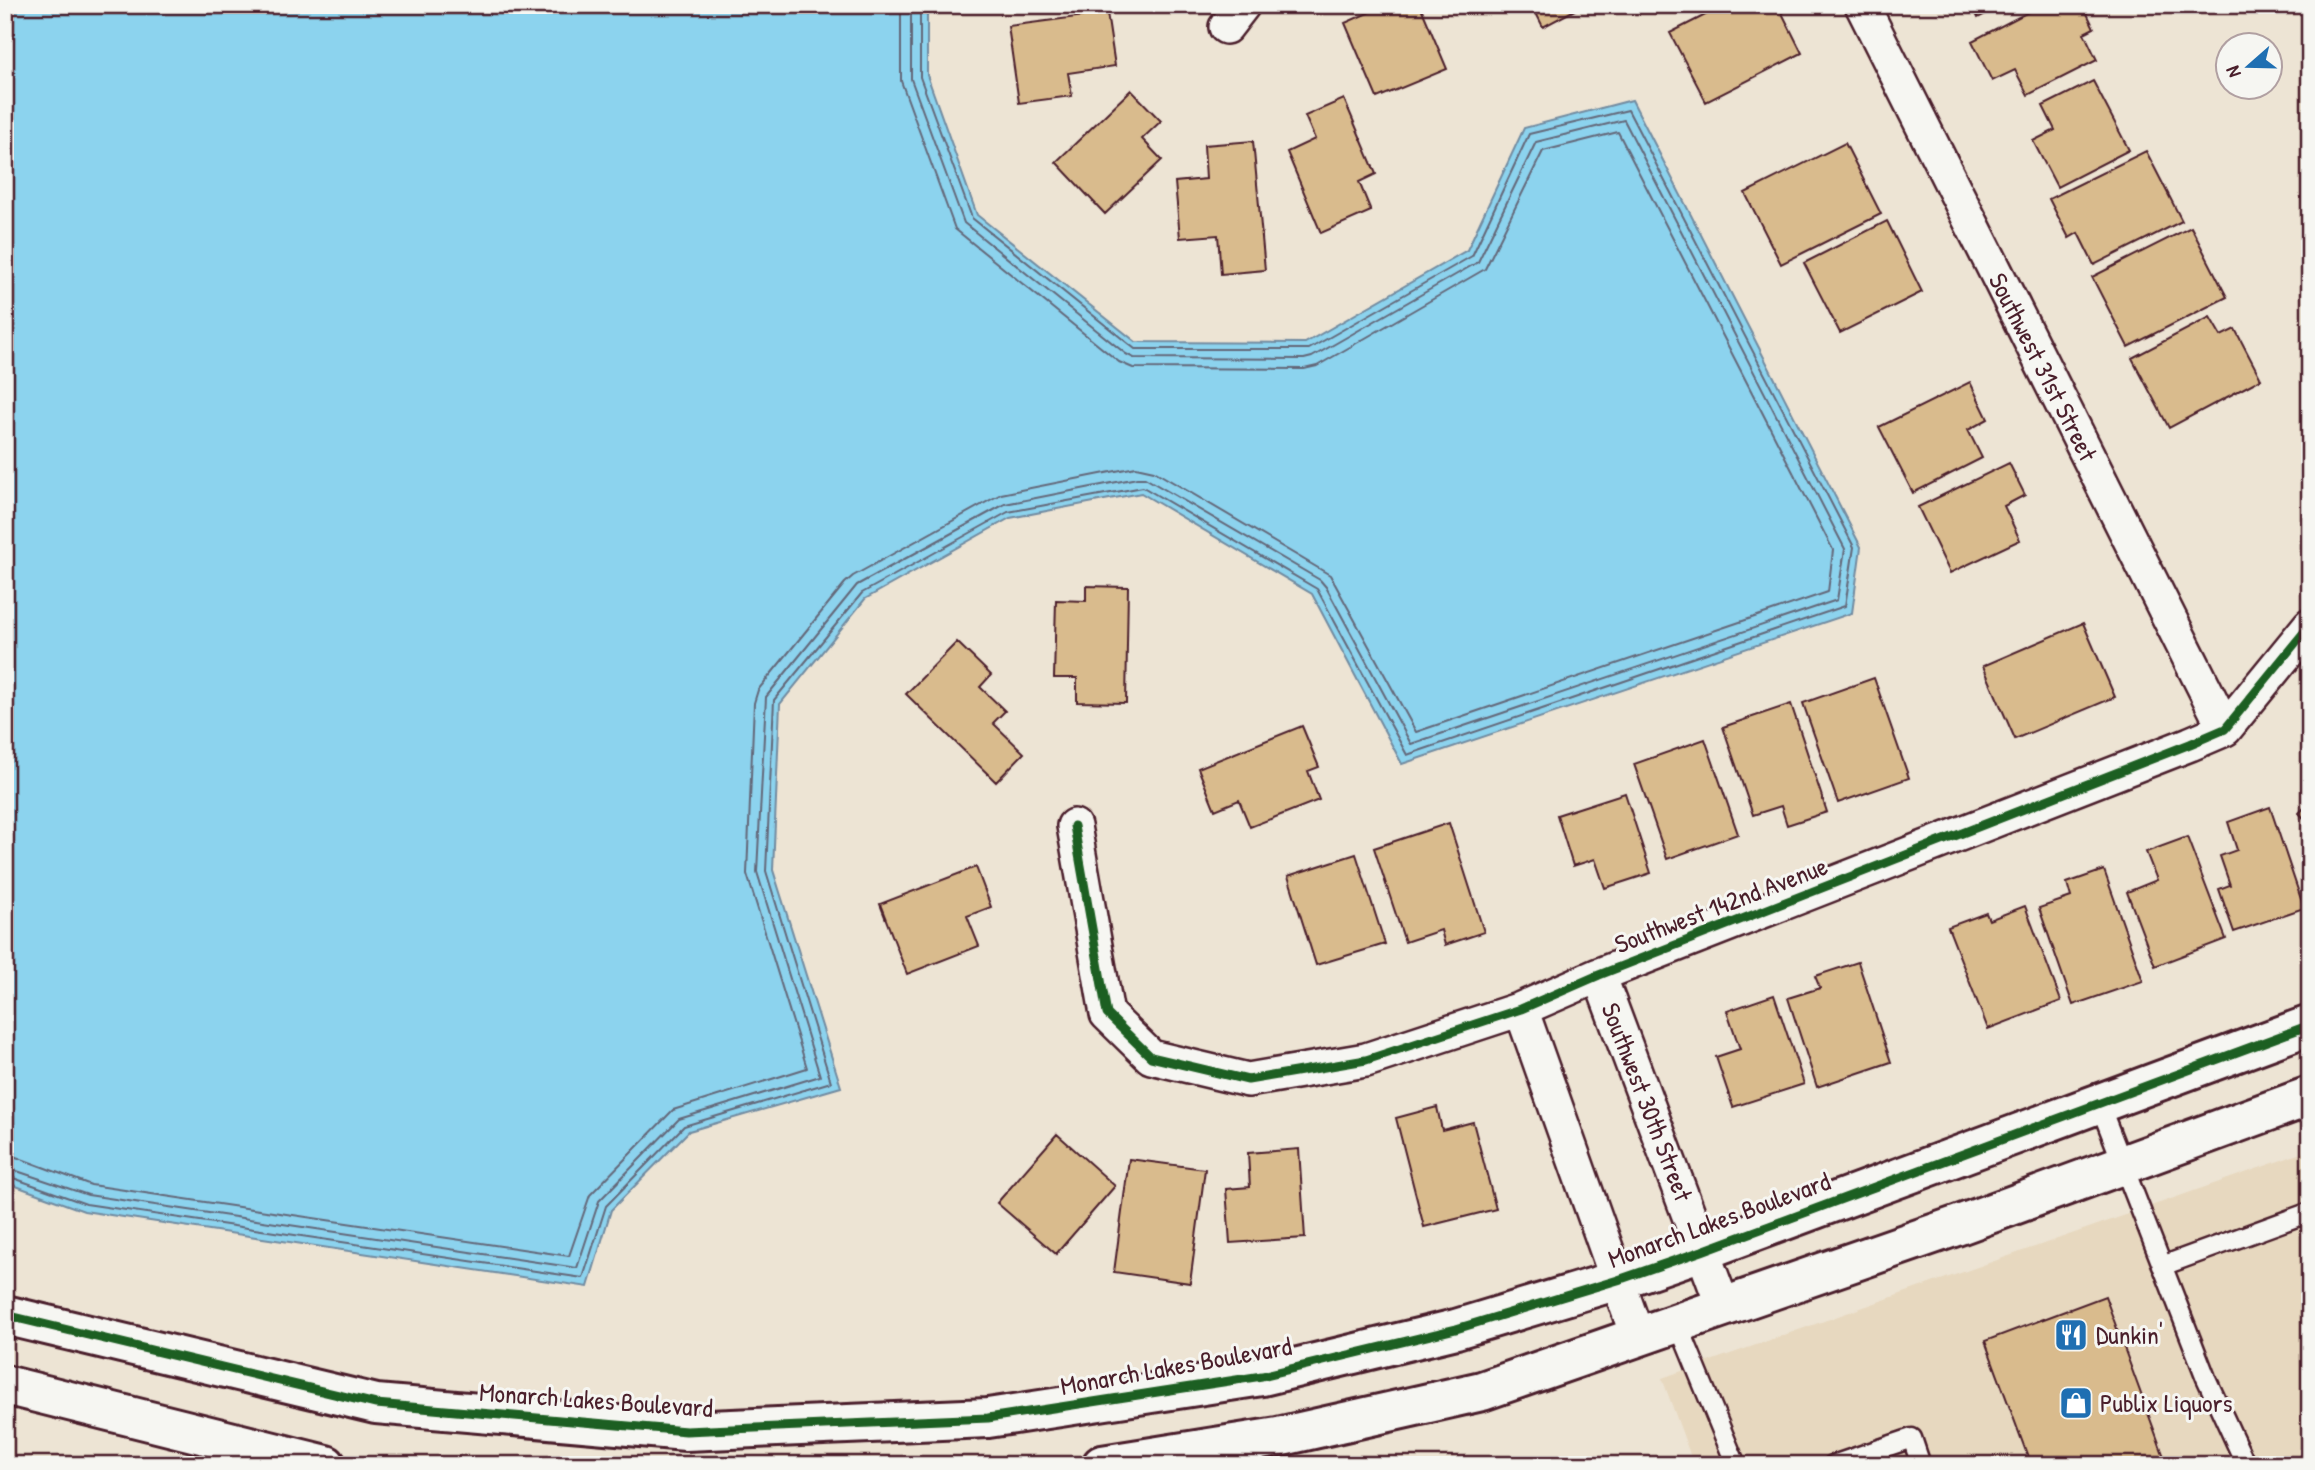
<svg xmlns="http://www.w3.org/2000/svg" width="2315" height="1470" font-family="'Patrick Hand',sans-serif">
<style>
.built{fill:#e7d8bf}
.water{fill:#8cd3ee;stroke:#728ba0;stroke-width:2}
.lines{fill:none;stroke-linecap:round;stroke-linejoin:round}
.shore{stroke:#646779;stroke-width:2}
.building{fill:#d9bb8d;stroke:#4a1f2b;stroke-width:2}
.lane-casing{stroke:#4a1f2b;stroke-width:23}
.street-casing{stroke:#4a1f2b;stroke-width:38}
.secondary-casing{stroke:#4a1f2b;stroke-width:44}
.lane{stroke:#f6f6f2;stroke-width:18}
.street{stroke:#f6f6f2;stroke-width:33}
.secondary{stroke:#f6f6f2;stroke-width:38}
.cycleway-casing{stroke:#f6f6f2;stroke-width:13}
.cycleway{stroke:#1b5e20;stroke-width:9}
.labels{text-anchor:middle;stroke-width:6;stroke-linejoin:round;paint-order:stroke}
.street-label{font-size:26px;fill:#4a1f2b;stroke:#f6f6f2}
.poi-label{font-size:26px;fill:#4a1f2b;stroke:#f6f6f2;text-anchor:start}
</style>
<rect width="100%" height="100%" fill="#ede4d4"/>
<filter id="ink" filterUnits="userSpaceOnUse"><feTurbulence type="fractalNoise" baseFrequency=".0143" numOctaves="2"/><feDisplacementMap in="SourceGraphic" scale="14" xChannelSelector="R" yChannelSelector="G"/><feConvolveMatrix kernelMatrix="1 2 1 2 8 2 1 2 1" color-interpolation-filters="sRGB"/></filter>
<g filter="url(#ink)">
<path class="built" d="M 2310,1150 L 2310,1465 L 1694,1465 L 1662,1378 Z"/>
<path class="water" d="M 5,5 L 927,5 L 927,75 L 977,215 L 1136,342 L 1305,343 L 1467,250 L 1524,128 L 1632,100 L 1861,547 L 1852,613 L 1402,764 L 1312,594 L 1141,493 L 1010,518 L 865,599 L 780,704 L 773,870 L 841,1087 L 689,1131 L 611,1210 L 588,1287 L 84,1211 L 5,1182 Z"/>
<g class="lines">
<path class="shore" d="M 5,1156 L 16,1157 L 91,1185 L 569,1256 L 590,1195 L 673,1110 L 807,1068 L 747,874 L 754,703 L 758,690 L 845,583 L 853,576 L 1001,494 L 1136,467 L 1154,471 L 1330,575 L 1416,732 L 1828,592 L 1833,550 L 1618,132 L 1543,151 L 1485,269 L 1317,366 L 1304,369 L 1133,368 L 1119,362 L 955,229 L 901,81 L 901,5
M 5,1167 L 88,1195 L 577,1268 L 599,1201 L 679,1119 L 820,1076 L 757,872 L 766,697 L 857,585 L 1005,504 L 1137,478 L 1145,478 L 1320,580 L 1326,587 L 1411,744 L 1837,600 L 1845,549 L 1624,120 L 1536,142 L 1478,262 L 1312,357 L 1304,359 L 1134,358 L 1126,354 L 964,223 L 911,79 L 911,5
M 5,1175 L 86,1204 L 583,1278 L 606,1206 L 684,1126 L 831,1082 L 766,871 L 774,700 L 862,593 L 1008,512 L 1143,487 L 1317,589 L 1407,755 L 1845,606 L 1854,547 L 1628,110 L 1529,134 L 1472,256 L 1309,349 L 1135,349 L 972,218 L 920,77 L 920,5"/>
</g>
<path class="building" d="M 1386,5 L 1420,5 L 1447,69 L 1377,98 L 1345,23 Z
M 1532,5 L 1584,5 L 1543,27 Z
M 1725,5 L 1778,5 L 1802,53 L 1706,102 L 1670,33 Z
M 1972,5 L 2003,5 L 1978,18 Z
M 2042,5 L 2083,5 L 2094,28 L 2084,33 L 2097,60 L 2028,95 L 2015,70 L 1992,81 L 1972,41 Z
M 1107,13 L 1115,66 L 1068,73 L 1072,96 L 1019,103 L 1008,26 Z
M 2093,81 L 2129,150 L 2057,187 L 2033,141 L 2055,130 L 2043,106 Z
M 1131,90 L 1161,121 L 1142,139 L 1162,160 L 1105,214 L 1056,162 Z
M 1344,99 L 1376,174 L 1359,182 L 1371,211 L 1321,233 L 1287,152 L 1315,139 L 1305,116 Z
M 1253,141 L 1265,270 L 1221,274 L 1218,235 L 1180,238 L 1175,182 L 1206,179 L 1204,145 Z
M 1845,143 L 1881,214 L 1781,264 L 1745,193 Z
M 2146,151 L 2182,221 L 2094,265 L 2078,233 L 2069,238 L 2049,199 Z
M 1887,221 L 1922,292 L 1840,333 L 1804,263 Z
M 2191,227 L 2227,297 L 2128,347 L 2092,277 Z
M 2210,317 L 2221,336 L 2235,329 L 2261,379 L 2169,428 L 2132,358 Z
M 1970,382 L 1988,419 L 1968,430 L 1982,458 L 1913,493 L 1879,427 Z
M 2009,463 L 2025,495 L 2004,506 L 2020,540 L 1950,573 L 1918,507 Z
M 1086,586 L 1128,587 L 1126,703 L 1077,702 L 1077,678 L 1054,678 L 1056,600 L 1086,601 Z
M 2083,623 L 2115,697 L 2015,739 L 1983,666 Z
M 957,642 L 991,675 L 980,687 L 1005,711 L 993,723 L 1024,753 L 996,782 L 906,694 Z
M 1874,678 L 1909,778 L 1838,803 L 1803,703 Z
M 1791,704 L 1827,812 L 1787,825 L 1781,806 L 1753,815 L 1723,727 Z
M 1302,726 L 1319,767 L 1308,771 L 1319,800 L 1250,827 L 1239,800 L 1215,810 L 1198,768 Z
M 1705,739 L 1738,834 L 1667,859 L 1634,764 Z
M 1625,793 L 1651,873 L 1605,888 L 1595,859 L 1573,866 L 1557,815 Z
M 2310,802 L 2310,825 L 2299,813 Z
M 2270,807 L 2304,908 L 2234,932 L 2219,889 L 2230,885 L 2220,856 L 2237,850 L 2228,822 Z
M 1449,823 L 1484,932 L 1445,945 L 1441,930 L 1405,942 L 1374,848 Z
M 2187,837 L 2226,939 L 2155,966 L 2127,892 L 2157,880 L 2146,852 Z
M 1356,854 L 1385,944 L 1316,965 L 1288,876 Z
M 976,867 L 991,907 L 967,916 L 979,946 L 907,974 L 880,904 Z
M 2104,870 L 2143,981 L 2073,1005 L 2039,908 L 2071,897 L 2067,883 Z
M 2025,906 L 2061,1001 L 1988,1029 L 1948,927 L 1986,913 L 1989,920 Z
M 1858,962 L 1891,1062 L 1817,1087 L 1788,998 L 1820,988 L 1815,976 Z
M 1774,995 L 1804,1084 L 1733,1107 L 1716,1057 L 1740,1049 L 1727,1011 Z
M 1437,1107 L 1442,1130 L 1473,1122 L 1496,1209 L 1424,1227 L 1396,1118 Z
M 1057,1134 L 1115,1186 L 1056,1254 L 997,1203 Z
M 1299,1149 L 1305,1238 L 1230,1243 L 1226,1189 L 1250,1187 L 1248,1153 Z
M 1129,1159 L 1205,1169 L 1190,1283 L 1114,1272 Z
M 2105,1296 L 2167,1465 L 2031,1465 L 1985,1341 Z"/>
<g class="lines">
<defs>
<path id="lane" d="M 2099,1103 L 2206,1378 L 2246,1465
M 2162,1266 L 2310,1212
M 1678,1324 L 1736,1465
M 1833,1465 L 1912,1438 L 1921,1465"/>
<path id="street" d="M 1862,5 L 2225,729
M 1226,27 L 1243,5
M 1074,826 L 1107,1014 L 1151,1057 L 1248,1080 L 1366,1060 L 1521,1009 L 1599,975 L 2190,744 L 2225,729 L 2310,625
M 1599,975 L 1724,1309
M 1521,1009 L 1638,1338"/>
<path id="secondary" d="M 5,1315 L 376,1404 L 686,1431 L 988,1418 L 1262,1376 L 1456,1329 L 1618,1280 L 1702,1251 L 2310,1025
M 5,1385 L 326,1465
M 1102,1465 L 1278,1437 L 1482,1391 L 1959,1225 L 2310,1096"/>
</defs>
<use href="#lane" class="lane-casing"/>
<use href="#street" class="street-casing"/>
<use href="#secondary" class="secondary-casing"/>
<use href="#lane" class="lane"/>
<use href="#street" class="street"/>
<use href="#secondary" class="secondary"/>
<defs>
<path id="cycleway" d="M 1074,826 L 1107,1014 L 1151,1057 L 1248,1080 L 1366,1060 L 1521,1009 L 1599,975 L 2190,744 L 2225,729 L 2310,625
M 5,1315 L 376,1404 L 686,1431 L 988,1418 L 1262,1376 L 1456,1329 L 1618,1280 L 1702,1251 L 2310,1025"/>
</defs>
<use href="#cycleway" class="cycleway-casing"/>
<use href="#cycleway" class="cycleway"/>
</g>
</g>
<defs>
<symbol id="restaurant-square" viewBox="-11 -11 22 22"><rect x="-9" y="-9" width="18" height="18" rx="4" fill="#1f6fb2" stroke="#f6f6f2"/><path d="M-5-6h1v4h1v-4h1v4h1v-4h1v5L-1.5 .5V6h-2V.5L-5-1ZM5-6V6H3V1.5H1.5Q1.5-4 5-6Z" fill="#fff"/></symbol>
<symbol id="shop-square" viewBox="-11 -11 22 22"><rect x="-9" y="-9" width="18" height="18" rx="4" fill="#1f6fb2" stroke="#f6f6f2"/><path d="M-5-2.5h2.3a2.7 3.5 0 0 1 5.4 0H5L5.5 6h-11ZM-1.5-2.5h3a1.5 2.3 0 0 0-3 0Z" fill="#fff"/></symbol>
</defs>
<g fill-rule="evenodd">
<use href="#restaurant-square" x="2052" y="1316" width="38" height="38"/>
<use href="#shop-square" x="2057" y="1384" width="38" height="38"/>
</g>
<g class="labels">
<g class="street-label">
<text transform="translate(2043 367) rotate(63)" y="9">Southwest 31st Street</text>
<text transform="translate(1721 905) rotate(-21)" y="9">Southwest 142nd Avenue</text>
<text transform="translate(1647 1102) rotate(69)" y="9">Southwest 30th Street</text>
<text transform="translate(1719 1220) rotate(-20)" y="9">Monarch Lakes Boulevard</text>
<text transform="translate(1176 1366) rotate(-10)" y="9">Monarch Lakes Boulevard</text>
<text transform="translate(596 1400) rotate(4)" y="9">Monarch Lakes Boulevard</text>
</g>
<g class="poi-label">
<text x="2096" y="1344">Dunkin'</text>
<text x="2100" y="1412">Publix Liquors</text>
</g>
</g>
<rect width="2315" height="1470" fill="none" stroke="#f6f6f2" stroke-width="28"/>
<rect x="14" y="14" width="2287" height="1442" fill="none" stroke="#4a1f2b" stroke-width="2.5" filter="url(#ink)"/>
<g transform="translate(2249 66) rotate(250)"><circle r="33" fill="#f6f6f2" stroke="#b1a0a2" stroke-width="2"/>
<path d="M0-5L12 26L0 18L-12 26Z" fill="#1f6fb2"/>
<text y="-10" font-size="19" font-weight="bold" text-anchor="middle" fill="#4a1f2b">N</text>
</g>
</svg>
